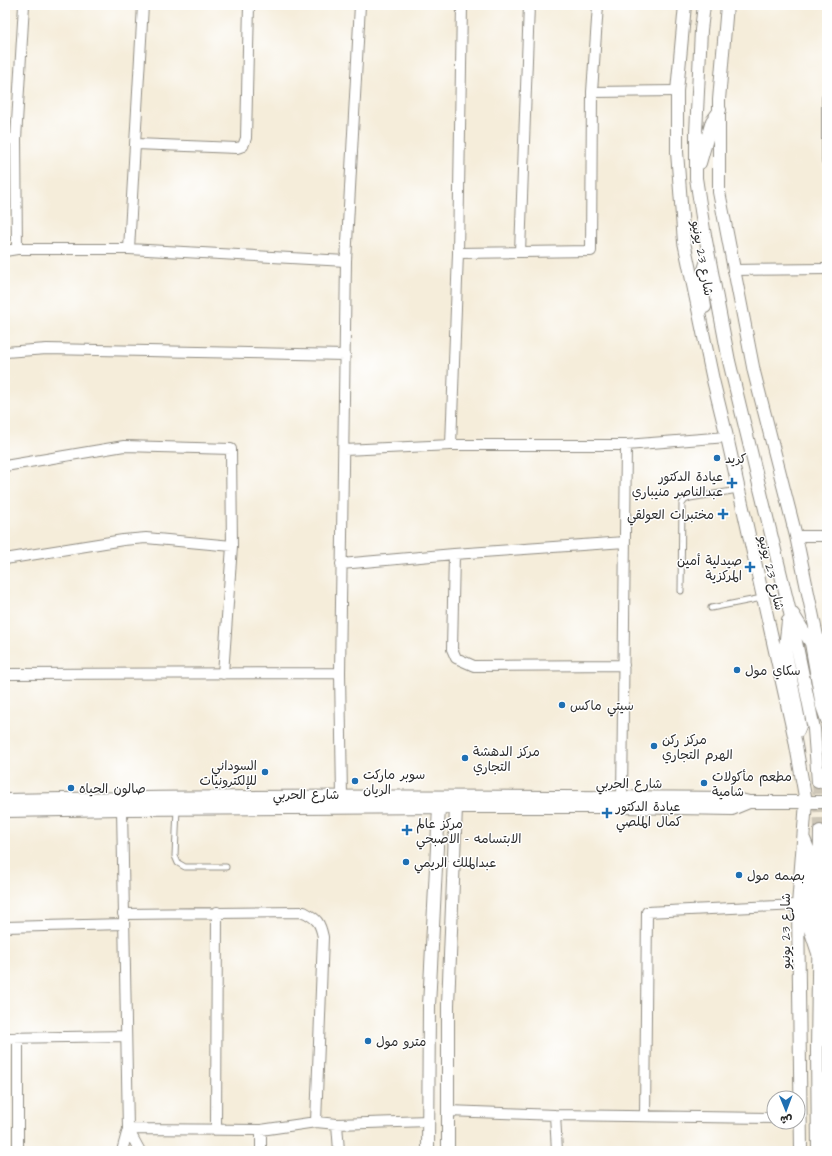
<svg xmlns="http://www.w3.org/2000/svg" width="832" height="1156" font-family="'Architects Daughter','Playpen Sans Arabic',sans-serif">
<style>
.lines{fill:none;stroke-linecap:round;stroke-linejoin:round}
.tertiary-tunnel{stroke:#cdc6b7;stroke-width:12;stroke-dasharray:12 6;stroke-linecap:butt}
.service-casing{stroke:#908c82;stroke-width:7}
.minor-casing{stroke:#908c82;stroke-width:12}
.tertiary-casing{stroke:#908c82;stroke-width:14}
.service{stroke:#fff;stroke-width:5}
.minor{stroke:#fff;stroke-width:10}
.tertiary{stroke:#fff;stroke-width:12}
.poi-dot{fill:#1f6fb2;stroke:#fff;stroke-width:1.5}
.labels{text-anchor:middle;stroke-width:3;stroke-linejoin:round;paint-order:stroke}
.street-label{font-size:13px;fill:#2b2b2b;stroke:#fff}
.poi-label{font-size:13px;fill:#2b2b2b;stroke:#fff;text-anchor:start}
</style>
<rect width="100%" height="100%" fill="#fff"/>
<filter id="ink" filterUnits="userSpaceOnUse"><feTurbulence type="fractalNoise" baseFrequency=".025" numOctaves="2"/><feDisplacementMap in="SourceGraphic" scale="8" xChannelSelector="R" yChannelSelector="G"/><feConvolveMatrix kernelMatrix="1 2 1 2 8 2 1 2 1" color-interpolation-filters="sRGB"/></filter>
<filter id="wash" filterUnits="userSpaceOnUse"><feTurbulence type="fractalNoise" baseFrequency=".012" numOctaves="4" result="noise"/><feDisplacementMap in="SourceGraphic" scale="16" xChannelSelector="R" yChannelSelector="G"/><feGaussianBlur stdDeviation="0.9" result="paint"/><feColorMatrix in="noise" values="0 0 0 0 0 0 0 0 0 0 0 0 0 0 0 0 0 1.4 0 .05"/><feComposite in="paint" operator="in"/></filter>
<g filter="url(#wash)">
<rect width="100%" height="100%" fill="#f5edda"/>
</g>
<g filter="url(#ink)">
<g class="lines">
<path class="tertiary-tunnel" d="M 818,782 L 820,831"/>
<defs>
<path id="service" d="M 681,591 L 682,504 L 685,500 L 690,498 L 738,490
M 711,608 L 762,598
M 177,808 L 175,856 L 178,863 L 185,867 L 226,867"/>
<path id="minor" d="M 592,92 L 677,91
M 827,98 L 827,161
M 5,139 L 16,139
M 136,144 L 237,148 L 243,146 L 246,138 L 249,5
M 17,249 L 16,139 L 24,5
M 129,249 L 143,5
M 5,251 L 17,249 L 129,249 L 346,261
M 520,252 L 529,5
M 458,253 L 591,251 L 592,92 L 598,5
M 733,270 L 827,269
M 5,352 L 47,349 L 345,355
M 451,445 L 458,253 L 462,5
M 344,450 L 451,445 L 626,445 L 727,437
M 5,466 L 124,446 L 231,449 L 232,546 L 223,674
M 796,536 L 827,536
M 454,554 L 452,649 L 456,658 L 474,666 L 624,665
M 5,559 L 123,540 L 146,538 L 232,546
M 341,564 L 454,554 L 625,542
M 5,674 L 340,673
M 342,797 L 340,673 L 346,261 L 360,5
M 622,797 L 626,445
M 123,914 L 304,912 C 317,919 320,922 323,937 L 316,1122
M 5,927 L 124,924
M 18,1037 L 18,1151
M 5,1038 L 126,1036
M 448,1111 L 555,1115 L 774,1118
M 555,1115 L 557,1151
M 645,1116 L 647,912 L 798,905
M 337,1124 L 339,1151
M 128,1129 L 261,1130 L 316,1122 L 337,1124 L 428,1121
M 128,1129 L 140,1151
M 216,1129 L 217,912
M 122,1151 L 128,1129 L 122,809
M 261,1151 L 261,1130"/>
<path id="tertiary" d="M 685,5 L 677,91 L 677,152 L 684,242 L 713,380 L 727,437 L 795,740 L 806,802 L 798,905 L 801,1151
M 704,5 L 701,30 L 696,133 L 696,178 L 704,230 L 729,361 L 789,608 L 814,729 L 818,782
M 727,5 L 719,100 L 719,192 L 754,372 L 796,536 L 827,684
M 700,163 L 712,121 L 720,110
M 705,307 L 701,279 L 708,257
M 793,614 L 811,643 L 822,706 L 827,720
M 788,621 L 785,648 L 798,716 L 800,726 L 798,731
M 5,800 C 248,795 491,796 733,798 L 749,802 L 827,802
M 5,811 L 122,809 L 456,807 L 622,807 L 732,809 L 749,802
M 804,839 L 811,856 L 809,926 L 818,953 L 827,938
M 428,1151 L 429,1006 L 439,807
M 448,1151 L 448,1005 L 456,807
M 818,1151 L 817,1050 L 820,831"/>
</defs>
<use href="#service" class="service-casing"/>
<use href="#minor" class="minor-casing"/>
<use href="#tertiary" class="tertiary-casing"/>
<use href="#service" class="service"/>
<use href="#minor" class="minor"/>
<use href="#tertiary" class="tertiary"/>
</g>
</g>
<g class="poi-dot">
<circle cx="717" cy="458" r="4"/>
<path d="M730 477h4v4h4v4h-4v4h-4v-4h-4v-4h4z"/>
<path d="M721 508h4v4h4v4h-4v4h-4v-4h-4v-4h4z"/>
<path d="M748 561h4v4h4v4h-4v4h-4v-4h-4v-4h4z"/>
<circle cx="737" cy="670" r="4"/>
<circle cx="562" cy="705" r="4"/>
<circle cx="654" cy="746" r="4"/>
<circle cx="465" cy="758" r="4"/>
<circle cx="265" cy="772" r="4"/>
<circle cx="355" cy="781" r="4"/>
<circle cx="704" cy="783" r="4"/>
<circle cx="71" cy="788" r="4"/>
<path d="M605 807h4v4h4v4h-4v4h-4v-4h-4v-4h4z"/>
<path d="M405 824h4v4h4v4h-4v4h-4v-4h-4v-4h4z"/>
<circle cx="406" cy="862" r="4"/>
<circle cx="739" cy="875" r="4"/>
<circle cx="368" cy="1041" r="4"/>
</g>
<g class="labels">
<g class="street-label">
<text transform="translate(703 258) rotate(80)" y="5">شارع 23 يونيو</text>
<text transform="translate(772 573) rotate(77)" y="5">شارع 23 يونيو</text>
<text x="629" y="788">شارع الحربي</text>
<text x="306" y="799">شارع الحربي</text>
<text transform="translate(785 931) rotate(-90)" y="5">شارع 23 يونيو</text>
</g>
<g class="poi-label">
<text x="725" y="463">كريد</text>
<text x="723" y="481" text-anchor="end">عيادة الدكتور<tspan x="723" dy="15">عبدالناصر منيباري</tspan></text>
<text x="714" y="519" text-anchor="end">مختبرات العولقي</text>
<text x="742" y="565" text-anchor="end">صيدلية أمين<tspan x="742" dy="15">المركزية</tspan></text>
<text x="745" y="675">سكاي مول</text>
<text x="570" y="710">سيتي ماكس</text>
<text x="662" y="744">مركز ركن<tspan x="662" dy="15">الهرم التجاري</tspan></text>
<text x="473" y="756">مركز الدهشة<tspan x="473" dy="15">التجاري</tspan></text>
<text x="257" y="770" text-anchor="end">السوداني<tspan x="257" dy="15">للإلكترونيات</tspan></text>
<text x="363" y="779">سوبر ماركت<tspan x="363" dy="15">الريان</tspan></text>
<text x="712" y="781">مطعم مأكولات<tspan x="712" dy="15">شامية</tspan></text>
<text x="79" y="793">صالون الحياه</text>
<text x="616" y="811">عيادة الدكتور<tspan x="616" dy="15">كمال الملصي</tspan></text>
<text x="416" y="828">مركز عالم<tspan x="416" dy="15">الابتسامه - الاصبحي</tspan></text>
<text x="414" y="867">عبدالملك الريمي</text>
<text x="747" y="880">بصمه مول</text>
<text x="376" y="1046">مترو مول</text>
</g>
</g>
<rect width="832" height="1156" fill="none" stroke="#fff" stroke-width="20"/>
<g transform="translate(786 1110) rotate(179)"><circle r="19" fill="#ffffff" stroke="#aaaaaa"/>
<path d="M0-3L7 15L0 10L-7 15Z" fill="#1f6fb2"/>
<text y="-6" font-size="11" font-weight="bold" text-anchor="middle" fill="#2b2b2b">ش</text>
</g>
</svg>
